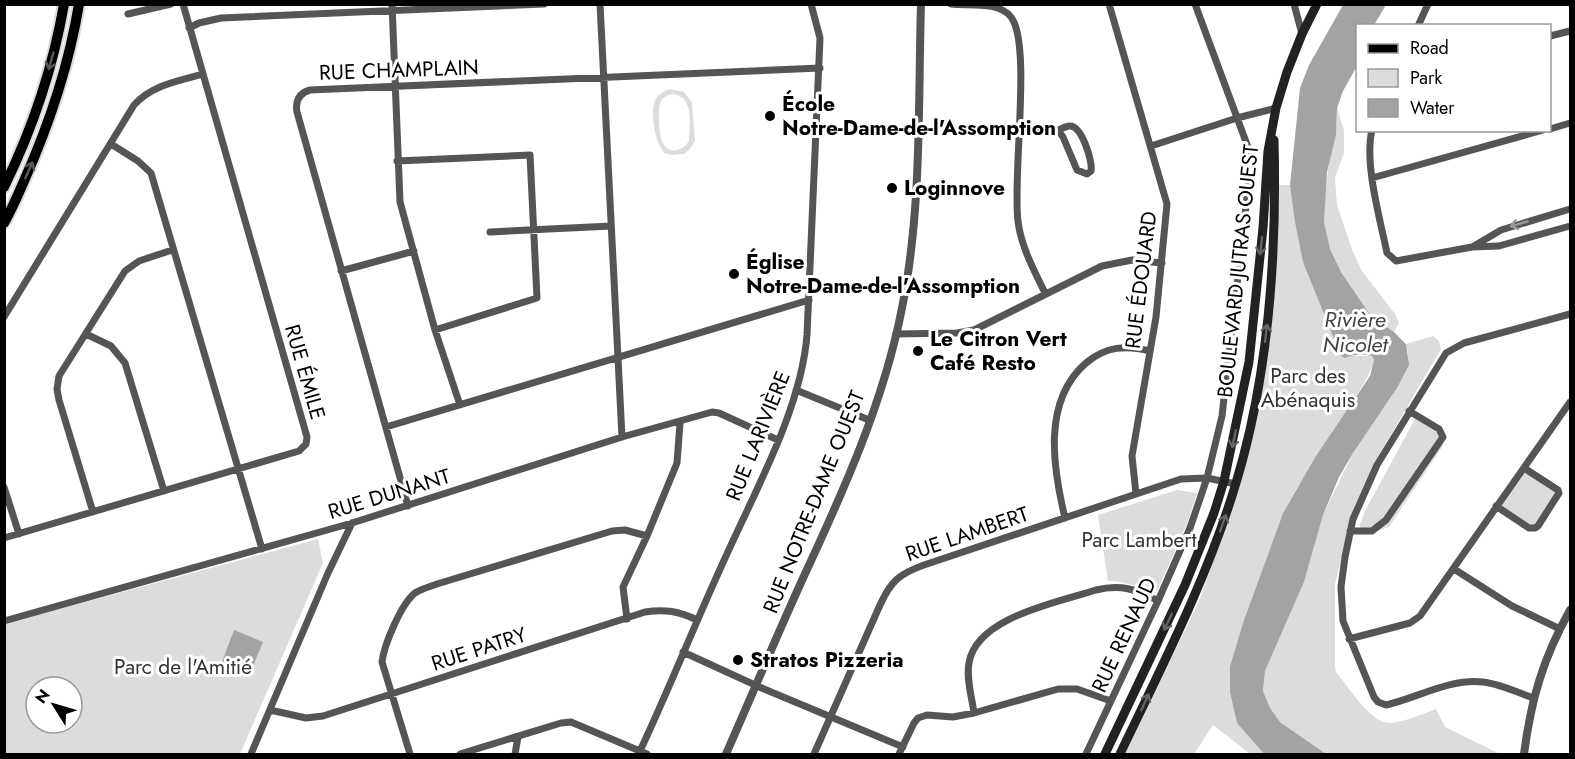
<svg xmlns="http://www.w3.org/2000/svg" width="1575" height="759" font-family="Jost,sans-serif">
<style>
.green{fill:#dcdcdc;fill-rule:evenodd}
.water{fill:#a3a3a3}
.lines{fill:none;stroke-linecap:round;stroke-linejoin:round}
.primary-casing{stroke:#dbdbdb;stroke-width:14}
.minor{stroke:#555;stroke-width:7}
.tertiary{stroke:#555;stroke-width:8}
.secondary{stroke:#222;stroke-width:9}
.primary{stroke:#000;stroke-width:10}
.oneway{stroke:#595959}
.oneway2{stroke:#999}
.oneway3{stroke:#646464}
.poi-dot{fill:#000;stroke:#fff;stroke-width:2}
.labels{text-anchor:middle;stroke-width:6;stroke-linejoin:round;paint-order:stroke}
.street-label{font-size:21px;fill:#000;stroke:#fff}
.poi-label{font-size:21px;font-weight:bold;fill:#000;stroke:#fff;text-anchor:start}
.park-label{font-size:21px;fill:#333;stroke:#fff}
.water-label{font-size:22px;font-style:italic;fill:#444;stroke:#fff}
</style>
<rect width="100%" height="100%" fill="#fff"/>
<path class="green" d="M 670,89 L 684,92 L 692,102 L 695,141 L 689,150 L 684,154 L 672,155 L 665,153 C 655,144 650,114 655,101 C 658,94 664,91 670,89 ZM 673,94 C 695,97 689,125 689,141 C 683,151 669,155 663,143 C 659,137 657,107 661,101 C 664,96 668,95 673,94 Z
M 1337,108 L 1344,130 L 1344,153 L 1335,178 L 1337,205 L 1353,252 L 1362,271 L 1395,314 L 1399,323 L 1394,332 L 1371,316 L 1341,272 L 1330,249 L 1324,222 L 1325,196 L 1330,154 L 1336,135 Z
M 1276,185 L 1290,185 L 1303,262 L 1350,356 L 1372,356 L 1374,360 C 1369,378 1360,388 1352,404 L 1296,490 L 1283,513 L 1244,620 L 1230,666 L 1237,723 L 1264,754 L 1250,754 L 1213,725 L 1194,754 L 1125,754 L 1199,601 L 1239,489 L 1257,419 L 1270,329 Z
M 1433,336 L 1439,341 L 1441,349 L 1373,465 L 1354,508 L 1335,584 L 1335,666 L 1336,672 C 1348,686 1371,724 1390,723 C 1405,722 1422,714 1436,709 L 1445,727 L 1500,754 L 1326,754 L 1280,722 L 1270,708 L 1263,691 L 1265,671 L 1304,582 L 1323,515 L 1353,453 L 1397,388 L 1408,354 L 1406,344 Z
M 1415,419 L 1442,435 L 1444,440 L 1442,447 L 1389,527 L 1380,530 L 1360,531 L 1360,524 L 1365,511 Z
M 1524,468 L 1558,490 L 1535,528 L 1496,506 Z
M 1177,490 L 1197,493 L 1187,524 L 1157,591 L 1116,581 L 1108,581 L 1098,515 Z
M 318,539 L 323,563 L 240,754 L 5,754 L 4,624 ZM 36,687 L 72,687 L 72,723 L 36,723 Z"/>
<path class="water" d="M 1343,5 L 1386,5 L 1374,25 L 1358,26 L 1357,66 L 1343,91 L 1337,108 L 1336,135 L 1327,172 L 1324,222 L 1330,249 L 1341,272 L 1371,316 L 1394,332 L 1406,344 L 1409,365 L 1397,388 L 1353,453 L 1339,477 L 1323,515 L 1304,582 L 1265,671 L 1263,691 L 1270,708 L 1280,722 L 1326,754 L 1264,754 L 1237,723 L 1230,692 L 1230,666 L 1244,620 L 1283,513 L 1316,456 L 1370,376 L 1374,360 L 1372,356 C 1363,354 1353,354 1345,358 L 1341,356 L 1303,262 L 1295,222 L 1290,185 L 1300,88 L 1309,65 Z
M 234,630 L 263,642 L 250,673 L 222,662 Z"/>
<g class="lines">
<defs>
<path id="primary" d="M 4,187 C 32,130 53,68 64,4
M 4,223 C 12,209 18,195 24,181 C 49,125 69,65 79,4"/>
</defs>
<use href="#primary" class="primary-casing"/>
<path class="minor" d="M 392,4 L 400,202 L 435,330 L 460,405
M 600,4 L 622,437
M 951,4 C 969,6 999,1 1011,17 C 1032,44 1012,178 1018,221 C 1021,247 1034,270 1045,293
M 1109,4 L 1167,204 L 1156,317 L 1132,456 L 1136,494
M 1294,4 L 1302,34
M 128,14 L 171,4
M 1418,26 L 1428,4
M 189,28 L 199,23 L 221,18 L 544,4
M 1550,36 L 1570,31
M 1550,129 L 1570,123
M 1019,130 C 1029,131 1041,134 1052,132 C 1058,131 1065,126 1070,126 C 1082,126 1093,162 1091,171 L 1087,174 L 1077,170 L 1063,137 L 1058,130
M 1372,130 C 1364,163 1380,219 1387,253 L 1396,261 L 1472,247 L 1499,246 L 1570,226
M 111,144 L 138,161 L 151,173 L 262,549
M 1151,146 L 1237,118 L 1276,108
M 397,161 L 530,155 L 537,298 L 435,330
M 1372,178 L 1543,130
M 490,232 L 611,226
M 1474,246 L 1501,230 L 1570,209
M 341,271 L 414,251
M 4,317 L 134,105 C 152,85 178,81 203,74
M 86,334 L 111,346 L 125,363 L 164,491
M 896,334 L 957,333 L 974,330 L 1102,266 L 1132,260 L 1162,263
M 796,390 L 869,420
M 386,427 L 809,300
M 4,487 L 19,534
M 408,506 L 297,112 C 295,101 299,93 310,90 L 820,68
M 1496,506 L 1529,528 L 1535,528 L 1538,526 L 1559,493 L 1558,490 L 1524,468
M 93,512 L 59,400 L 57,389 L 59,376 L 125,271 L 139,261 L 172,250
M 1065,518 C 1053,468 1042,401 1086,363 C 1106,346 1126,345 1150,351
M 1350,531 L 1372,531 L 1386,520 L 1443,437 L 1439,429 L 1409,411
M 4,538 L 299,451 L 306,444 L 307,437 L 183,4
M 1454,569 L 1512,606 L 1560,629
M 627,619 L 623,587 L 647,536 L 677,463 L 680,423
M 4,621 L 352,523 L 622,437 L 712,412 L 719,413 L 778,440
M 1349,639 L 1410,623 L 1420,616 L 1570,402
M 683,652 L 764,689 L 903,747
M 1533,698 C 1517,692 1500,684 1483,682 C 1450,678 1417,698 1386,705 L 1378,702 L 1374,697 L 1343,621 L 1341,587 L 1345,557 L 1353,519 L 1377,465 L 1446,353 L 1464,343 L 1570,314
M 270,710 L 306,718 L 323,716 L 645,612 C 665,609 679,611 697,620
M 974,713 C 972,698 966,678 969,663 C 976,617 1059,602 1096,590 C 1120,584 1137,589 1158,601
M 640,751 C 670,687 696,621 726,556 C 756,489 801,409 807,335 L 820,38 L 811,4
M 251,754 L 328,573 L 352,523
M 410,754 L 382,662 C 384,645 401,604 415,593 C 421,589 429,587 437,584 L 612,531 L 625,530 L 647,536
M 460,754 L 561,723 L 571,722 L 647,754
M 515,754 L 518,737
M 814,754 L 880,605 C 891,581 899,574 924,565 L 1181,479 L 1207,478 L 1236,484
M 899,754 L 914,723 L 918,718 L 927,715 L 953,717 L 974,713 L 1058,689 L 1077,689 L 1111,701
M 1086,754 L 1158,601 L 1190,528 L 1207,478 L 1222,416 L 1251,162 L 1249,150 L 1195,4"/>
<path class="tertiary" d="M 726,754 C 752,695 777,635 804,576 C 844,490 884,401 902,308 C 922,209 918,105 921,4
M 1524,754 C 1531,700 1543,658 1570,610"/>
<path class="secondary" d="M 1105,754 L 1185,585 L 1214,513 L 1224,481 L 1249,362 L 1263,228 L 1268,151 L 1276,108 L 1287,72 L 1302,34 L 1317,4
M 1120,754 C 1162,666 1208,577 1236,483 C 1269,374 1277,253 1274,140"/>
<use href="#primary" class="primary"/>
</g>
<defs><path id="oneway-shaft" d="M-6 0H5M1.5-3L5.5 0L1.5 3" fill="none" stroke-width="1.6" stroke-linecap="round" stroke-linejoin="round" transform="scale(1.5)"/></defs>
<g class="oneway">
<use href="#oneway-shaft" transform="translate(51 61) rotate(106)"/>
<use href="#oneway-shaft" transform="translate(29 170) rotate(-66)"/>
</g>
<use class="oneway2" href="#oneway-shaft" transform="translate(1519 224) rotate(164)"/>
<g class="oneway3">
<use href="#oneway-shaft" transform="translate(1261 246) rotate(97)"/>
<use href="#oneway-shaft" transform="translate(1266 333) rotate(-84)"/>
<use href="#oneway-shaft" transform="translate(1234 439) rotate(102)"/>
<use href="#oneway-shaft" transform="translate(1223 523) rotate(-71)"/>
<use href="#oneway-shaft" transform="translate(1168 622) rotate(115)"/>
<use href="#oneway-shaft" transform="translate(1145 702) rotate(-65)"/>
</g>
<g class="poi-dot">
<circle cx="770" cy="116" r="6"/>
<circle cx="892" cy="188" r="6"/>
<circle cx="734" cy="274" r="6"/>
<circle cx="918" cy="351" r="6"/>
<circle cx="738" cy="660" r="6"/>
</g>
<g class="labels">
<g class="street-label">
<text transform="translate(399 70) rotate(-2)" y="7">RUE CHAMPLAIN</text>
<text transform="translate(1238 271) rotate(-84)" y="7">BOULEVARD JUTRAS OUEST</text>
<text transform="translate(1141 280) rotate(-83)" y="7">RUE ÉDOUARD</text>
<text transform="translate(305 372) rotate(74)" y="7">RUE ÉMILE</text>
<text transform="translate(758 436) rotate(-68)" y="7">RUE LARIVIÈRE</text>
<text transform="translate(389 494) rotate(-17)" y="7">RUE DUNANT</text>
<text transform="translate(814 502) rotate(-68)" y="7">RUE NOTRE-DAME OUEST</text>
<text transform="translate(967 534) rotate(-19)" y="7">RUE LAMBERT</text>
<text transform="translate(1124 635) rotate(-65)" y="7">RUE RENAUD</text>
<text transform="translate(479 649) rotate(-18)" y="7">RUE PATRY</text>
</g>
<g class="poi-label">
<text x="782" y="111">École<tspan x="782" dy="24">Notre-Dame-de-l'Assomption</tspan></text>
<text x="904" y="195">Loginnove</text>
<text x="746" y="269">Église<tspan x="746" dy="24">Notre-Dame-de-l'Assomption</tspan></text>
<text x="930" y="346">Le Citron Vert<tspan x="930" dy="24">Café Resto</tspan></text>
<text x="750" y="667">Stratos Pizzeria</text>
</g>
<g class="park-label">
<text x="1308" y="383">Parc des<tspan x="1308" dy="24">Abénaquis</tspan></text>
<text x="1139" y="547">Parc Lambert</text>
<text x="183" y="674">Parc de l'Amitié</text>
</g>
<g class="water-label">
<text x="1355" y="327">Rivière<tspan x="1355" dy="25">Nicolet</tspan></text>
</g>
</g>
<rect width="1575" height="759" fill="none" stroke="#000000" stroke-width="12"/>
<rect x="1356" y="24" width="195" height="108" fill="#ffffff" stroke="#999999" stroke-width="1.5"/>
<rect x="1368" y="44" width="30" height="9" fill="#000000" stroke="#999999" stroke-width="1.5"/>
<text x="1410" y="54" font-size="18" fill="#000000">Road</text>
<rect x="1368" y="69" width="30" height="18" fill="#dcdcdc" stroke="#999999" stroke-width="1.5"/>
<text x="1410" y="84" font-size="18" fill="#000000">Park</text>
<rect x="1368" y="99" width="30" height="18" fill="#a3a3a3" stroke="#999999" stroke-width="1.5"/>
<text x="1410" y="114" font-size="18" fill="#000000">Water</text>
<g transform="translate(54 705) rotate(307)"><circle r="28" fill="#ffffff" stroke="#999999" stroke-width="1.5"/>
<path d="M0-4.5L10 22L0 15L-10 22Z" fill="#000000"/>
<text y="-9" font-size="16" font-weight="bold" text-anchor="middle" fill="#000000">N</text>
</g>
</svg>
